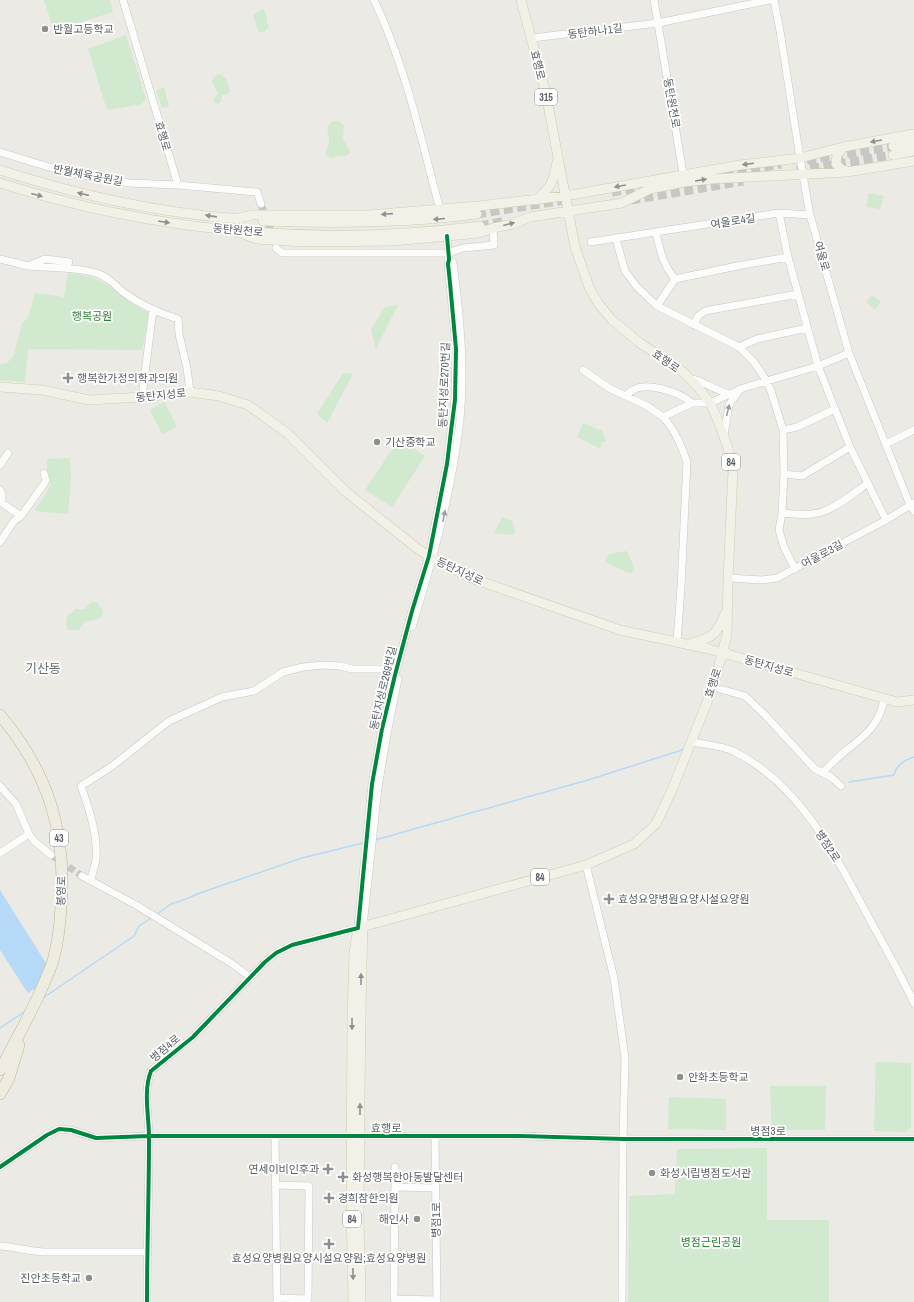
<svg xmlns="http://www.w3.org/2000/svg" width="914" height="1302" font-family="'Archivo Narrow','Noto Sans KR',sans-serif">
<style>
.green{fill:#d1e9cf}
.water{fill:#b6d9f7}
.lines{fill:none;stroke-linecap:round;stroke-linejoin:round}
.stream{stroke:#b6d9f7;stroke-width:1.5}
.minor-tunnel{stroke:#c7c7c4;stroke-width:7;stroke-dasharray:7 3.5;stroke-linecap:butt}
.major-tunnel{stroke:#c7c7c4;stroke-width:9;stroke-dasharray:9 4.5;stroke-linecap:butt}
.minor-casing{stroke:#c7c8c7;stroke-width:8}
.major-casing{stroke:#d5ccb0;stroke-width:10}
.highway-casing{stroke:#c2b692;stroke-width:12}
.minor{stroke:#fcfcfb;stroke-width:7}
.major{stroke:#f2f1e7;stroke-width:9}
.highway{stroke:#eeece0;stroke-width:11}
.cycleway-casing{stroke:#fff;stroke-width:6}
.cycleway{stroke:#00873e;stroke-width:4}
.oneway{fill:#8f9192}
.oneway2{fill:#9b9da0}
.poi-dot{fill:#8d8f91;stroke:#fff;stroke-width:1.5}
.labels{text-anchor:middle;stroke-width:3.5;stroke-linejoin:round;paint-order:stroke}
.shield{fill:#fff;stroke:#8c8e92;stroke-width:1}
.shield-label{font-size:10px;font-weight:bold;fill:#5a5e64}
.poi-label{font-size:11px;fill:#5a5e64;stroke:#fff;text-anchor:start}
.street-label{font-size:11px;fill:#5a5e64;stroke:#fff}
.park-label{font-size:11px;fill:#2c8233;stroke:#fff}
.quarter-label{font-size:13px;fill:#6b7076;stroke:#fff}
</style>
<rect width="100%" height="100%" fill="#ebeae4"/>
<path class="green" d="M 44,0 L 110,0 L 113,12 L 54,31 Z
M 263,9 C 269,16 265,19 269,27 L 265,31 L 259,33 L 253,15 Z
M 126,35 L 146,99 L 142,104 L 107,110 L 88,49 Z
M 220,74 L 226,78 L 230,91 L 228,94 L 222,95 L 221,102 L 218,104 L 214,102 L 214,99 L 218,93 L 218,91 L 216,90 L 212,81 L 215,76 Z
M 164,87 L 169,106 L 162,108 L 156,90 Z
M 333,121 L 339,121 L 344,126 L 343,139 L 350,151 C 348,157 345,156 340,156 C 337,156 334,158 330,158 L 326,155 C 325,150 329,147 329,142 C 329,134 324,127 333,121 Z
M 869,193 L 884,196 L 880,209 L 866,207 Z
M 68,273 C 80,274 93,276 104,283 C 119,292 132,305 149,313 L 142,350 L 28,349 L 25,382 L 0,380 L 0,365 L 8,362 L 14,355 L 22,323 L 28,318 L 35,293 L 64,297 Z
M 872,295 L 881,302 L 875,310 L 866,302 Z
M 398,305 L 376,349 L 371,330 L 385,307 Z
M 343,373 L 353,374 L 327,423 L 317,414 Z
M 165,402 L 177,427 L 162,434 L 150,410 Z
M 583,423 L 602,431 L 606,441 L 602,442 L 601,447 L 599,448 L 577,437 Z
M 399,439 L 425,456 L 392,507 L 365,490 Z
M 70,458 L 71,478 L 68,514 L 36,511 L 35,508 L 43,498 L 51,484 L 47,473 L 47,459 Z
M 502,517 L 514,522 L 512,523 L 515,531 L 513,535 L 494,533 Z
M 626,551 L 628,553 L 634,568 L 631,574 L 605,562 L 609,554 Z
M 93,602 L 98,603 L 103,611 L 102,616 L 99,619 L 85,622 L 79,630 L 68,630 L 67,629 L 66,620 L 69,614 L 73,612 L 74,609 L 86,609 L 86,606 Z
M 876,1062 L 911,1063 L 911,1127 L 905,1132 L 874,1131 Z
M 770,1086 L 826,1086 L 825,1130 L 772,1130 Z
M 669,1097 L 726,1099 L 726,1130 L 668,1129 Z
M 767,1148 L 767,1220 L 829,1220 L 829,1302 L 628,1302 L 629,1196 L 675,1194 L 677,1149 Z"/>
<path class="water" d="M 0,890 L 54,976 L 28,993 L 0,950 Z"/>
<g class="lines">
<path class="stream" d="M 849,782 L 894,775 C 896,765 905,760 914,757
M 375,840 L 588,780 L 682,750
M 156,915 L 171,904 L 186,899 L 200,893 L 302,858 L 363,843
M 43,998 L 134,936 L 139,926 L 151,918
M 0,1028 L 27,1010"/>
<path class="minor-tunnel" d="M 261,204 L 273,237
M 51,855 L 82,876"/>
<path class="major-tunnel" d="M 807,160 L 893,146
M 797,171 L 893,155
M 711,176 L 781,164
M 612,192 L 657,185
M 631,200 L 743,181
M 477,214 L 564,200
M 480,226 L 506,221"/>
<defs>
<path id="minor" d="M 123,0 L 178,185 L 257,192 L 261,204
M 374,0 C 406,67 421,139 440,210
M 654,0 L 684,179
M 774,0 L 780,31 L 800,158 L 810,215 L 849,353 L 910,505 L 914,511
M 532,38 L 658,23 L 770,0
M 0,152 L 62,171 L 129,183 L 178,185
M 779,213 L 788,257 L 818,366 L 850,447 L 886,520
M 656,233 C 660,250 663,265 675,279 L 737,266 L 788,257
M 616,239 L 625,271 L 637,287 L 657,306 L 739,347 L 754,362 L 766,380 L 771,391 L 783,430 L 784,474 L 782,513 L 779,530 L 784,547 L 795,569
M 591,242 L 779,213 L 810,215
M 276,248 L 282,253 L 448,253 L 463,248 L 494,245 L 493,228
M 0,259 L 28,266 L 45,259 L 69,262
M 28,266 C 47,268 82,267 99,274 C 109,278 115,285 123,292 C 139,304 159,313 178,319 L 179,334 L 187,368 L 190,392
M 657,306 L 675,279
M 694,325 L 698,316 L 705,311 L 798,294
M 739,347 L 757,339 L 807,328
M 583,370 L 609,388 L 647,406 L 663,417 L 692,403 L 710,403 L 743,388 L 818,366 L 849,353
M 692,379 C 705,382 715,390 729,394
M 626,396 C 628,394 631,391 633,390 C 647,381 681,393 692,403
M 142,397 L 153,309
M 663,417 C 675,430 681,445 687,462 L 681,587 L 677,642
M 783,430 L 797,427 L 835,409
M 724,435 L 729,405 L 740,389
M 886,444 L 914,430
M 0,465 L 8,453
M 784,474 L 802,476 L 850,447
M 0,490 L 2,494 L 2,503 L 21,516
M 782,513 C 795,514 810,516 822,512 C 839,506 854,493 868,483
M 0,542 L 14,521 L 21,516 L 44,484 L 46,480 L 44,473
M 728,578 L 762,580 L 777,578 L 886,520 L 914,503
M 412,627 C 433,559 452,491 460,420 C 465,367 460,315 453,263 L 449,259
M 713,687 L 745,696 L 765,715 L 815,769 L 831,777 L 841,786
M 691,742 C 706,745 722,745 735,752 C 801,785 837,858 870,920 C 885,947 901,975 914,1003
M 823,773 C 844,745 878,738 884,699
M 0,786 L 16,804 L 29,834 L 34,841 L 51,855
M 0,853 L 29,834
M 586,865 L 614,978 L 625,1058 L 623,1139 L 622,1302
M 82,876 L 136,905 L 231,963 L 250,977
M 91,880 C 92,873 95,866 96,859 C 98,834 89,809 81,786 L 111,767 L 169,721 L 222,697 L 254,691 L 283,672 L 303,667 L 323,665 L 341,666 L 352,669 L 396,669
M 363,926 L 378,788 L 387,734 L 398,679
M 275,1137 L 277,1302
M 435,1137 L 437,1302
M 0,1167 L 47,1135 L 59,1129 L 71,1130 L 96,1138 L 149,1136 L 521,1136 L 623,1139 L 914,1139
M 395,1167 L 394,1299 L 437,1300
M 276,1185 L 309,1186 L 308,1299 L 277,1298
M 395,1187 L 436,1188
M 0,1246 C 15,1247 28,1251 43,1252 L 147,1252
M 147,1302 C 147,1247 149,1192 149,1137 C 149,1116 143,1091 151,1071 L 193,1037 L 265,962 L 276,953 L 292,945 L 358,928 L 372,784 L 382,729 L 395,675 L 412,611 L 429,556 L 447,464 L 451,431 L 455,400 L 456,349 L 450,283 L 448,264 L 449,259 L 447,236"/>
<path id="major" d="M 893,146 L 914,142
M 843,147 L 837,155 L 836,164 L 841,169 L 847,171
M 893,155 L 914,151
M 0,170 C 78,195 159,213 240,219
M 0,183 C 155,232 319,247 480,226
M 536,200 C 552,186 553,183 557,162
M 235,219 L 252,215 L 368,215 L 479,206 L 565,196 L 740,165 L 800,158 L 843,147 L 914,134
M 263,221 C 335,224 406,223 477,214
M 235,231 L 257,239 L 305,242 L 393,241 L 447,236 L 479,233 L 493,228 L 513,224 L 530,217 L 622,203 L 650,189 L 685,182 L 711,179 L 847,172 L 914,161
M 0,387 L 42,390 L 89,400 L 142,397 L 190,392 L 219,396 L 248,405 L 287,433 L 345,491 L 418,549 L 429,556 L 471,578 L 620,630 L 709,649 L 897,702 L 914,700
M 689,644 C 716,636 714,637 726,612
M 353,1302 L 351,1203 L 352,1017 L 354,953 L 358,928 L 586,865 L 634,844 L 656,824 L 672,790 L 713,687 L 727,635 L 728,578 L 733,470 L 728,448 L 717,418 L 710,403 L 698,387 L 683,372 L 640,343 L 612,320 L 598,303 L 589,287 L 575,247 L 546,94 L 521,0
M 361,1302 C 361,1272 359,1241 359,1211 C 360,1116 360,1021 363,926"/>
<path id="highway" d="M 0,715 C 48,772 67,832 61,907 C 60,925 58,943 53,961 C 49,973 43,985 38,997 C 26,1022 13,1046 0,1070
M 0,1094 L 9,1078 L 19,1045"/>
</defs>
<use href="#minor" class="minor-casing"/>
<use href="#major" class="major-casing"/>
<use href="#highway" class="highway-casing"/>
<use href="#minor" class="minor"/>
<use href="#major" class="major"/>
<use href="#highway" class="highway"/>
<defs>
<path id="cycleway" d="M 0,1167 L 47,1135 L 59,1129 L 71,1130 L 96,1138 L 149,1136 L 521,1136 L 623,1139 L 914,1139
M 147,1302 C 147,1247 149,1192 149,1137 C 149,1116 143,1091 151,1071 L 193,1037 L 265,962 L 276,953 L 292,945 L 358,928 L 372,784 L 382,729 L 395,675 L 412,611 L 429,556 L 447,464 L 451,431 L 455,400 L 456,349 L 450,283 L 448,264 L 449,259 L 447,236"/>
</defs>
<use href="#cycleway" class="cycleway-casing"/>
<use href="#cycleway" class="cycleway"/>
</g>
<defs><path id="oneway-solid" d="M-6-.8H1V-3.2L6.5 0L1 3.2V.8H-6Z"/></defs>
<g class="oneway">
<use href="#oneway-solid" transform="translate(876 141) rotate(170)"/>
<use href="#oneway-solid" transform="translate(748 164) rotate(173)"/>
<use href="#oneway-solid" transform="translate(701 180) rotate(-9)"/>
<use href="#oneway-solid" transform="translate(620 186) rotate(170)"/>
<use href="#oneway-solid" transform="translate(83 194) rotate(-167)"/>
<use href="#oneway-solid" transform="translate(37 195) rotate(15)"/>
<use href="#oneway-solid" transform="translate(387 214) rotate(176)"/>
<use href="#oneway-solid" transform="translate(211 216) rotate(-172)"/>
<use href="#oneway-solid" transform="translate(439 219) rotate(175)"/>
<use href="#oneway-solid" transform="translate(164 222) rotate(9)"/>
<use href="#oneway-solid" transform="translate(509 224) rotate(-14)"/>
<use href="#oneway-solid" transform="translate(361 979) rotate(-90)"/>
<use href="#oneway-solid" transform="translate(352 1024) rotate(90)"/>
<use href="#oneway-solid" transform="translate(360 1109) rotate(-90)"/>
<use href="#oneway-solid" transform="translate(353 1274) rotate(89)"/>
</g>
<g class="oneway2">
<use href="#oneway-solid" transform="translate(728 410) rotate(-77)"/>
<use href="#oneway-solid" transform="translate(444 516) rotate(-79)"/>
</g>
<g class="poi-dot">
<circle cx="45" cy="29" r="4"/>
<path d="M66 372h4v4h4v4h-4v4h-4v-4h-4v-4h4z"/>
<circle cx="377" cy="442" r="4"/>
<path d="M607 893h4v4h4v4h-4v4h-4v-4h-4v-4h4z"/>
<circle cx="680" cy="1077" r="4"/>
<path d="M326 1163h4v4h4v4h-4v4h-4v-4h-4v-4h4z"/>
<circle cx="652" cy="1173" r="4"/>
<path d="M341 1171h4v4h4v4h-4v4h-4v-4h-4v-4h4z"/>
<path d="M327 1192h4v4h4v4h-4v4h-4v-4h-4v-4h4z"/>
<circle cx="417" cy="1219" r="4"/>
<path d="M327 1238h4v4h4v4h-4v4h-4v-4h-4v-4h4z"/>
<circle cx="89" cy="1278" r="4"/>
</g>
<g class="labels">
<g class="shield">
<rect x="535" y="89" width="22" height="16" rx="3"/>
<rect x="722" y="454" width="18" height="16" rx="3"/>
<rect x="50" y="830" width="18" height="16" rx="3"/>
<rect x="531" y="869" width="18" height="16" rx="3"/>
<rect x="343" y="1211" width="18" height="16" rx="3"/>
</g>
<g class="shield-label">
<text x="546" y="101">315</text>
<text x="731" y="466">84</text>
<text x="59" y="842">43</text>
<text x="540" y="881">84</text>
<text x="352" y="1223">84</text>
</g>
<g class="poi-label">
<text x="53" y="33">반월고등학교</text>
<text x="77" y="382">행복한가정의학과의원</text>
<text x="385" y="446">기산중학교</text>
<text x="618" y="903">효성요양병원요양시설요양원</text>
<text x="688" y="1081">안화초등학교</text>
<text x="319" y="1173" text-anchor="end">연세이비인후과</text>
<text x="660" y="1177">화성시립병점도서관</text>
<text x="352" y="1181">화성행복한아동발달센터</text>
<text x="338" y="1202">경희참한의원</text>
<text x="409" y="1223" text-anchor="end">해인사</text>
<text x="329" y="1262" text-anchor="middle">효성요양병원요양시설요양원;효성요양병원</text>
<text x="81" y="1282" text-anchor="end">진안초등학교</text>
</g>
<g class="street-label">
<text transform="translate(595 31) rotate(-7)" y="4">동탄하나1길</text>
<text transform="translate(538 65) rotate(76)" y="4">효행로</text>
<text transform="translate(672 103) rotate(80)" y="4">동탄원천로</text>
<text transform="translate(163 136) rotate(74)" y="4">효행로</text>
<text transform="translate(88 175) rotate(11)" y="4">반월체육공원길</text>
<text transform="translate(733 221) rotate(-9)" y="4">여울로4길</text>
<text transform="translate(238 230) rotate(5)" y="4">동탄원천로</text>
<text transform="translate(822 256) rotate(74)" y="4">여울로</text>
<text transform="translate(666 361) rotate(35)" y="4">효행로</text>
<text transform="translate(444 385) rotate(-88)" y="4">동탄지성로270번길</text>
<text transform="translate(161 395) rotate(-6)" y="4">동탄지성로</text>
<text transform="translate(822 554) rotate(-28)" y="4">여울로3길</text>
<text transform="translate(460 571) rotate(25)" y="4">동탄지성로</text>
<text transform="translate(769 666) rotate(16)" y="4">동탄지성로</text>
<text transform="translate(713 683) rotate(-72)" y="4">효행로</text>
<text transform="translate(383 688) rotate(-77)" y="4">동탄지성로269번길</text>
<text transform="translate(828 846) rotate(57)" y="4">병점2로</text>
<text transform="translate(61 891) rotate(-88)" y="4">봉영로</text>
<text transform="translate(165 1048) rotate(-40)" y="4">병점4로</text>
<text x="386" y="1132">효행로</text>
<text x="768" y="1135">병점3로</text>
<text transform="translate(436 1220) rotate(-90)" y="4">병점1로</text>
</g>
<g class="park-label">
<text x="92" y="320">행복공원</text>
<text x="711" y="1246">병점근린공원</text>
</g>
<g class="quarter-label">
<text x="43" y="673">기산동</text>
</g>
</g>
</svg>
